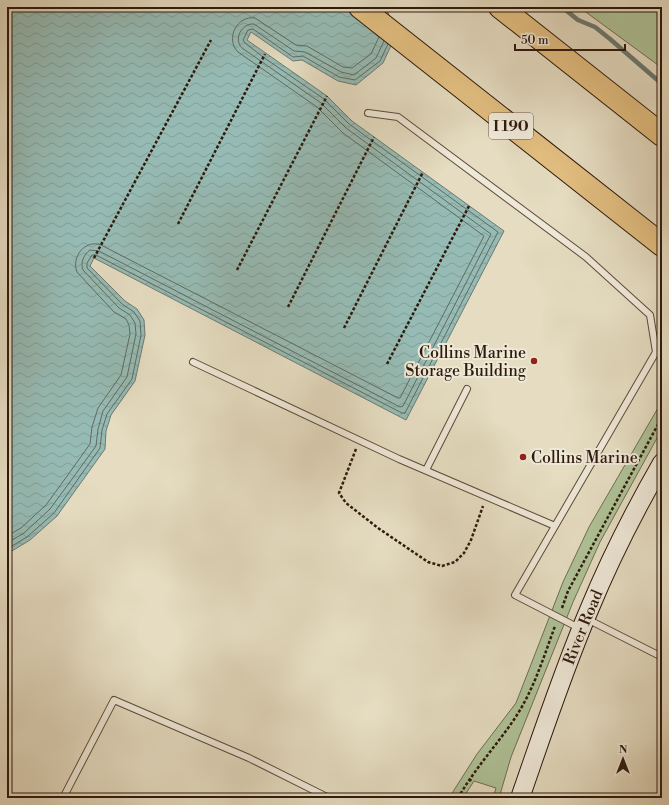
<svg xmlns="http://www.w3.org/2000/svg" width="669" height="805" font-family="'Libre Bodoni',serif">
<style>
.green{fill:#afc297;stroke:#6e6e52}
.water{fill:url(#water-waves);stroke:#6c7a71}
.lines{fill:none;stroke-linecap:round;stroke-linejoin:round}
.shore{stroke:#626a60;stroke-width:1}
.stream{stroke:#6c7a71;stroke-width:4.5}
.service-casing{stroke:#5c4a3a;stroke-width:8}
.secondary-casing{stroke:#2e190d;stroke-width:20}
.motorway-casing{stroke:#2e190d;stroke-width:24}
.path{stroke:#2e190d;stroke-width:2.5;stroke-dasharray:3 2;stroke-linecap:butt}
.service{stroke:#eee8d7;stroke-width:6}
.secondary{stroke:#eee8d7;stroke-width:18}
.motorway{stroke:#e2be80;stroke-width:22}
.poi-dot{fill:#8f2418;stroke:#eee8d7;stroke-width:1.5}
.labels{text-anchor:middle;stroke-width:4;stroke-linejoin:round;paint-order:stroke}
.shield{fill:#eee8d7;stroke:#68574a;stroke-width:1}
.shield-label{font-size:15px;font-weight:bold;fill:#2e190d}
.poi-label{font-size:16px;fill:#2e190d;stroke:#eee8d7;text-anchor:end}
.street-label{font-size:16px;fill:#2e190d;stroke:#eee8d7}
</style>
<defs>
<pattern id="water-waves" width="16" height="10" patternUnits="userSpaceOnUse"><rect width="16" height="10" fill="#96bbb4"/><path d="M0 5q4-4 8 0t8 0" fill="none" stroke="#82a09a"/></pattern>
</defs>
<rect width="100%" height="100%" fill="#e5dcc1"/>
<filter id="stains"><feTurbulence type="fractalNoise" baseFrequency=".005" numOctaves="4"/><feColorMatrix values="0 0 0 0 .2 0 0 0 0 .09 0 0 0 0 .02 0 0 0 .5 -.17"/></filter>
<radialGradient id="worn" r=".72"><stop offset=".6" stop-color="#630" stop-opacity="0"/><stop offset="1" stop-color="#630" stop-opacity=".3"/></radialGradient>
<path class="green" d="M 579,7 L 662,7 L 662,68 Z
M 662,401 L 662,429 L 600,542 L 573,602 L 511,757 L 499,798 L 493,798 L 496,788 L 474,781 L 463,798 L 449,798 L 477,754 L 516,703 L 563,582 L 589,527 Z"/>
<path class="water" d="M 7,7 L 387,7 L 394,39 L 383,63 L 356,85 L 338,81 L 302,60 L 293,61 L 251,32 L 247,40 L 327,96 L 352,121 L 504,231 L 406,420 L 94,258 L 90,266 L 125,301 L 137,309 L 144,320 L 145,335 L 135,381 L 111,415 L 106,431 L 105,449 L 57,516 L 30,540 L 7,554 Z"/>
<g class="lines">
<path class="shore" d="M 7,536 L 21,528 L 46,505 L 70,472 L 90,444 L 92,427 L 98,408 L 121,375 L 130,334 L 129,325 L 126,319 L 114,312 L 77,272 C 71,257 85,239 101,245 L 398,398 L 400,398 L 484,236 L 343,133 L 317,107 L 238,52 C 225,39 237,15 255,18 L 296,45 L 307,46 L 343,67 L 352,68 L 371,54 L 379,37
M 7,543 L 24,533 L 50,509 L 75,475 L 96,446 L 98,429 L 103,411 L 127,377 L 136,334 L 135,323 L 130,315 L 119,308 L 83,270 C 80,263 84,254 90,250 L 99,251 L 400,407 L 403,406 L 491,234 L 346,128 L 321,103 L 242,48 C 233,39 242,23 254,24 L 294,51 L 305,52 L 341,72 L 354,75 L 376,58 L 384,41
M 7,549 L 27,537 L 54,513 L 100,448 L 102,430 L 107,414 L 132,379 L 141,335 L 140,321 L 134,312 L 122,304 L 87,268 L 87,263 L 92,255 L 96,255 L 402,413 L 405,413 L 498,232 L 349,124 L 324,99 L 263,57 L 245,43 L 243,40 L 248,30 L 253,29 L 293,57 L 303,56 L 339,77 L 355,80 L 380,61 L 388,44"/>
<path class="stream" d="M 562,7 L 578,20 L 595,27 L 610,39 L 662,84"/>
<defs>
<path id="service" d="M 368,113 L 398,117 L 586,257 L 650,315 L 656,352 L 515,595 L 579,628
M 193,362 L 399,459 L 555,526
M 426,470 L 467,389
M 587,619 L 662,657
M 63,798 L 114,700 L 249,758 L 329,798"/>
<g id="secondary">
<path id="s1" d="M 520,798 C 542,735 563,671 589,610 C 610,559 635,510 662,463"/>
</g>
<path id="motorway" d="M 360,7 L 662,245
M 500,7 L 662,135"/>
</defs>
<use href="#service" class="service-casing"/>
<use href="#secondary" class="secondary-casing"/>
<use href="#motorway" class="motorway-casing"/>
<path class="path" d="M 178,224 L 265,54
M 94,258 L 211,40
M 237,270 L 327,96
M 288,307 L 374,137
M 344,328 L 423,172
M 387,364 L 469,206
M 356,449 L 339,493 L 346,503 L 378,528 L 428,562 L 442,566 L 455,562 L 464,553 L 471,540 L 483,506
M 562,608 L 568,591 L 662,417
M 469,779 L 473,782
M 458,798 C 474,770 495,747 513,721 C 533,692 543,659 555,626"/>
<use href="#service" class="service"/>
<use href="#secondary" class="secondary"/>
<use href="#motorway" class="motorway"/>
</g>
<g class="poi-dot">
<circle cx="534" cy="361" r="4"/>
<circle cx="523" cy="457" r="4"/>
</g>
<g class="labels">
<rect class="shield" x="489" y="113" width="44" height="26" rx="3"/>
<g class="shield-label">
<text x="511" y="131">I 190</text>
</g>
<g class="poi-label">
<text x="526" y="358">Collins Marine<tspan x="526" dy="18">Storage Building</tspan></text>
<text x="531" y="463" text-anchor="start">Collins Marine</text>
</g>
<g class="street-label">
<text dy="6" stroke="none"><textPath href="#s1" startOffset="182">River Road</textPath></text>
</g>
</g>
<rect width="669" height="805" fill="none" stroke="#e5dcc1" stroke-width="24"/>
<rect x="8" y="8" width="653" height="789" fill="none" stroke="#2e190d" stroke-width="2"/>
<rect x="12" y="12" width="645" height="781" fill="none" stroke="#2e190d"/>
<g transform="translate(623 759)" stroke="#eee8d7" stroke-width="3" paint-order="stroke">
<path d="M0-3L7 15L0 10L-7 15Z" fill="#2e190d"/>
<text y="-6" font-size="11" font-weight="bold" text-anchor="middle" fill="#2e190d">N</text>
</g>
<path d="M515 44v6h110v-6" fill="none" stroke="#2e190d" stroke-width="2"/>
<text x="521" y="44" font-size="12" fill="#2e190d" stroke="#eee8d7" stroke-width="3" paint-order="stroke">50 m</text>
<rect width="100%" height="100%" filter="url(#stains)"/>
<rect width="100%" height="100%" fill="url(#worn)"/>
</svg>
